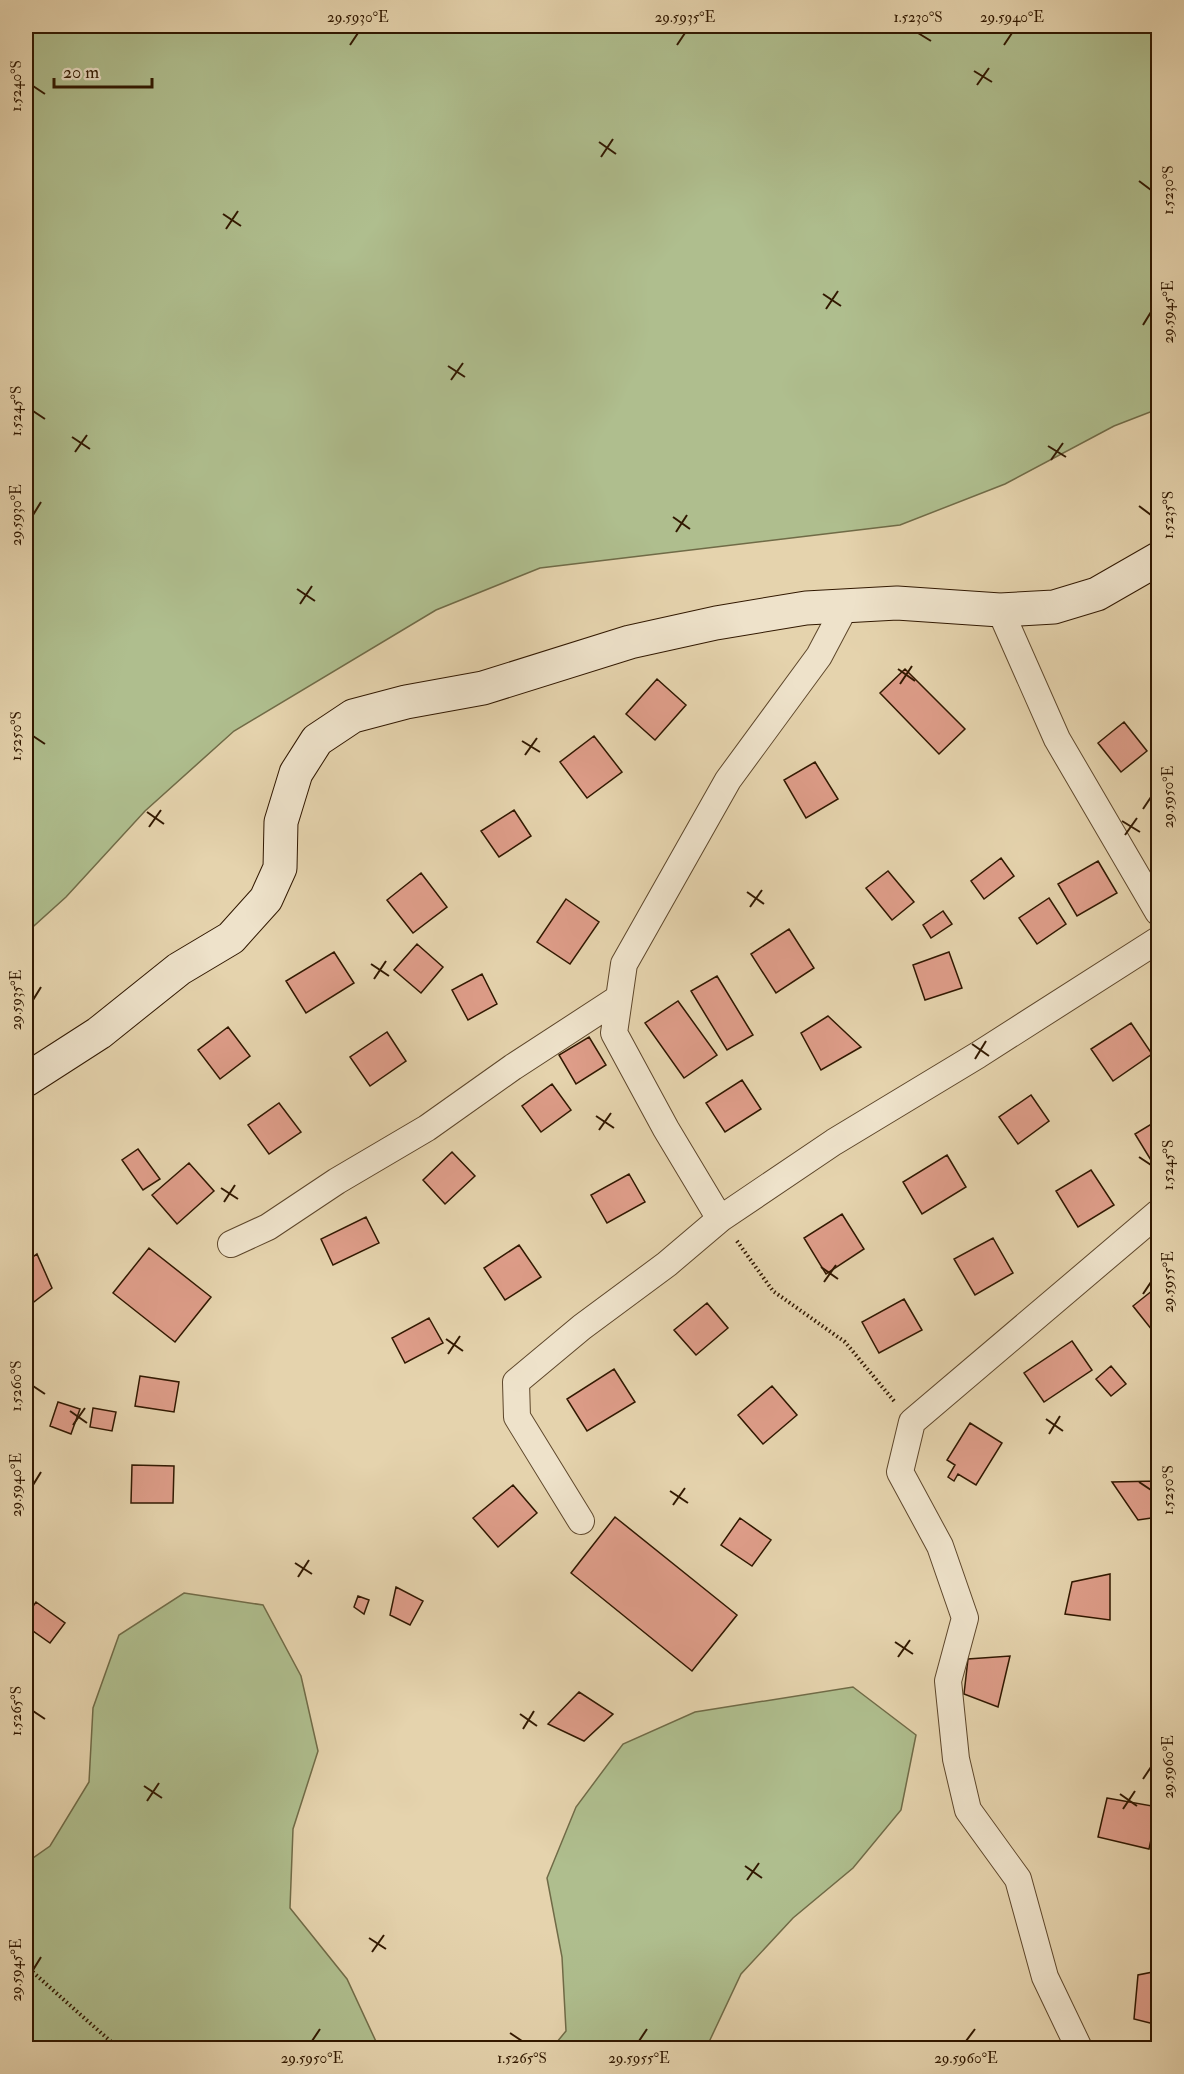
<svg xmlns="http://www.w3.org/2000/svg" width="1184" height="2074" font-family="'IM FELL Double Pica',serif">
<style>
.green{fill:#afbe8e;stroke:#706b47;stroke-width:1.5}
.building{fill:#de9d89;stroke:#311800;stroke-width:1.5}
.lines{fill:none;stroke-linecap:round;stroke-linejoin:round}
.minor-casing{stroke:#5e472b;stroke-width:28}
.secondary-casing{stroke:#311800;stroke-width:35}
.path{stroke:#311800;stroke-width:4;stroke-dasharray:1.5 3;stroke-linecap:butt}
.minor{stroke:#eee2ca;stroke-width:26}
.secondary{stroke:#eee2ca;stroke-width:33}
.ticks{fill:none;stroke:#311800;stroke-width:2}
.neatline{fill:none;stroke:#311800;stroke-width:2}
.ticks-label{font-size:15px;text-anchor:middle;fill:#311800}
</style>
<rect width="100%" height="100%" fill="#e5d3ad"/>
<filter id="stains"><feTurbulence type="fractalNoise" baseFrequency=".00333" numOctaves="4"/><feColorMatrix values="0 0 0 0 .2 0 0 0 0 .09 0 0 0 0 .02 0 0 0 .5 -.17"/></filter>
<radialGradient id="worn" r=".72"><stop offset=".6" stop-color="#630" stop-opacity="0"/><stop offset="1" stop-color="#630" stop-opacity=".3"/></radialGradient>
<path class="green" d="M 26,26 L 1158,26 L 1158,409 L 1114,426 L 1005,484 L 900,525 L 540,568 L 436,610 L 234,731 L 145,811 L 66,897 L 26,933 Z
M 184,1593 L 263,1605 L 301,1676 L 318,1751 L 293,1829 L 290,1908 L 347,1979 L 379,2048 L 26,2048 L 26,1863 L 50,1846 L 89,1782 L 93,1708 L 119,1635 Z
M 853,1687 L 916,1735 L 901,1810 L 853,1868 L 793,1918 L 741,1974 L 709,2042 L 711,2048 L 552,2048 L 566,2031 L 562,1957 L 547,1878 L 576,1807 L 623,1744 L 695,1712 Z"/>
<path class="building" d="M 905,669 L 965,729 L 939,754 L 880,693 Z
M 657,679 L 686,705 L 655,740 L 626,714 Z
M 1124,722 L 1147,751 L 1121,772 L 1098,743 Z
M 594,736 L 622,772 L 587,798 L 560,762 Z
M 815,762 L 838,799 L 806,818 L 784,780 Z
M 514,810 L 531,836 L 499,857 L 481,831 Z
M 1001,858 L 1014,876 L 984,899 L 971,881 Z
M 1098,861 L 1117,893 L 1077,916 L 1058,884 Z
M 888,871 L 914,902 L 892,920 L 866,888 Z
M 421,873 L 447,907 L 413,933 L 387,900 Z
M 1049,898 L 1066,924 L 1037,944 L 1019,918 Z
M 566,899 L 599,922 L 570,964 L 537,942 Z
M 943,911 L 952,924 L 931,938 L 923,925 Z
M 789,929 L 814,968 L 776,993 L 751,954 Z
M 417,944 L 443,967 L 421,993 L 394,970 Z
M 334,952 L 354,983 L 306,1013 L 286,981 Z
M 949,952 L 962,988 L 925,1000 L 913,965 Z
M 482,974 L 497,1004 L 468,1020 L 452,990 Z
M 717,976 L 753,1035 L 727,1050 L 691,991 Z
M 678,1001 L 717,1055 L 684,1078 L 645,1023 Z
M 828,1016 L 861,1047 L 821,1070 L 801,1033 Z
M 1131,1023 L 1152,1054 L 1113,1081 L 1091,1049 Z
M 228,1027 L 250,1056 L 220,1079 L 198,1050 Z
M 387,1032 L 406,1061 L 370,1086 L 350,1057 Z
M 589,1037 L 606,1065 L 576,1084 L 559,1055 Z
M 742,1080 L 761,1109 L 725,1132 L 706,1103 Z
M 552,1084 L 571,1110 L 541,1132 L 522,1106 Z
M 1031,1095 L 1049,1121 L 1018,1144 L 999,1117 Z
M 279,1103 L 301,1132 L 269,1154 L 248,1125 Z
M 1158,1120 L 1158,1169 L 1157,1170 L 1135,1134 Z
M 138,1149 L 160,1179 L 143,1190 L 122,1160 Z
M 452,1152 L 475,1176 L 445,1204 L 423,1180 Z
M 947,1155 L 966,1187 L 922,1214 L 903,1182 Z
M 189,1163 L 214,1191 L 177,1224 L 152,1195 Z
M 1091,1170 L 1114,1205 L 1078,1227 L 1056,1191 Z
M 629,1174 L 645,1202 L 607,1223 L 591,1195 Z
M 842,1214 L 864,1249 L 826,1274 L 804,1238 Z
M 366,1217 L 379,1243 L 333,1265 L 321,1239 Z
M 993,1238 L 1013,1273 L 975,1295 L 954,1259 Z
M 519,1245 L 541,1277 L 505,1300 L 484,1268 Z
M 149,1248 L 211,1297 L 175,1342 L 113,1293 Z
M 37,1254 L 52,1288 L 26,1308 L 26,1262 Z
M 1158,1286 L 1158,1325 L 1152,1330 L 1133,1306 Z
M 904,1299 L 922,1330 L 879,1353 L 862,1322 Z
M 707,1303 L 728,1328 L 696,1355 L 674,1330 Z
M 429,1318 L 443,1343 L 405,1363 L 392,1338 Z
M 1072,1341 L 1092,1370 L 1044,1402 L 1024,1373 Z
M 1111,1366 L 1126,1384 L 1111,1396 L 1096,1379 Z
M 614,1369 L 635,1402 L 587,1431 L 567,1399 Z
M 140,1376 L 179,1382 L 174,1412 L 135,1406 Z
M 772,1386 L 797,1415 L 763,1444 L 738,1415 Z
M 58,1402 L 80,1409 L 71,1434 L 50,1426 Z
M 93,1408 L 116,1412 L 112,1431 L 90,1427 Z
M 970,1423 L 1002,1443 L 976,1485 L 958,1474 L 954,1481 L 948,1477 L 955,1465 L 947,1460 Z
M 132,1465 L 174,1466 L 173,1503 L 131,1503 Z
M 1158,1481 L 1158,1517 L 1138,1520 L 1112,1482 Z
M 513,1485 L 537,1513 L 498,1547 L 473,1518 Z
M 615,1517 L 737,1615 L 692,1671 L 571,1573 Z
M 740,1518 L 771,1540 L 752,1566 L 721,1545 Z
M 1110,1574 L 1110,1620 L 1065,1614 L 1072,1582 Z
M 396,1587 L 423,1601 L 410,1625 L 390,1615 Z
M 358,1596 L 369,1600 L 364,1614 L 354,1607 Z
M 36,1602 L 65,1623 L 50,1643 L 26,1626 L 26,1616 Z
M 1010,1656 L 998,1707 L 964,1694 L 968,1659 Z
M 579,1692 L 613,1714 L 584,1741 L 548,1724 Z
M 1107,1798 L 1158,1807 L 1149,1849 L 1098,1837 Z
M 1158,1971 L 1158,2025 L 1134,2019 L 1138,1975 Z"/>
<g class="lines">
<defs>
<path id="minor" d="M 1000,610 L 1057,739 L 1158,912
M 720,1219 L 666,1129 L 614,1033 L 624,964 L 728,780 L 819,656 L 846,605
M 231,1244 L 268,1227 L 337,1181 L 427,1128 L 513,1067 L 619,998
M 581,1521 L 517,1417 L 516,1382 L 582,1327 L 667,1264 L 720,1219 L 834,1142 L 978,1055 L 1158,940
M 1079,2048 L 1045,1977 L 1018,1879 L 968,1810 L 956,1759 L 948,1681 L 965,1618 L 940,1546 L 900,1472 L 912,1422 L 1158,1213"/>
<path id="secondary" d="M 26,1080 L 99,1033 L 179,969 L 231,938 L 266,899 L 280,868 L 281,822 L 296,773 L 317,740 L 353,716 L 406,702 L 483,688 L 630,642 L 716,623 L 806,608 L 897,603 L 1000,610 L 1054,607 L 1097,594 L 1158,559"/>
</defs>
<use href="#minor" class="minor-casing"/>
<use href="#secondary" class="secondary-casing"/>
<path class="path" d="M 737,1241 L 773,1291 L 845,1342 L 894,1401
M 26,1966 L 118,2048"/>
<use href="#minor" class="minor"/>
<use href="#secondary" class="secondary"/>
</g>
<path class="ticks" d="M 918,33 L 931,41M 350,45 L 358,33M 677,45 L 685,33M 1004,45 L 1012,33M 974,71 L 992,82M 977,85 L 989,68M 33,86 L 45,94M 599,142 L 616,154M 601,157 L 613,139M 1139,181 L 1151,190M 223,214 L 241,226M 226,229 L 238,211M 823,294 L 841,306M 826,309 L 838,291M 1143,325 L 1151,312M 448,366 L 465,377M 451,380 L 463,363M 33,411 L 45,419M 72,437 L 90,449M 1048,446 L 1066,457M 75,452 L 87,435M 1051,460 L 1063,443M 1139,506 L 1151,515M 33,515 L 41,502M 673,517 L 690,529M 676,532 L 687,515M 297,589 L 315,601M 300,604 L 312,586M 898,669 L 915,681M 900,684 L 912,666M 33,736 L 45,744M 522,741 L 540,752M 525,755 L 537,738M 1143,809 L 1151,797M 147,812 L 164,824M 1122,821 L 1140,832M 149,827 L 161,810M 1125,835 L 1137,818M 747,892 L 764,904M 750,907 L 762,890M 371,964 L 389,976M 374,979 L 386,961M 33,1000 L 41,987M 972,1044 L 989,1056M 975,1059 L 986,1041M 596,1116 L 614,1128M 599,1130 L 611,1113M 1139,1157 L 1151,1165M 221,1188 L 238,1199M 224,1202 L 235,1185M 821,1267 L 838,1279M 824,1282 L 836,1265M 1143,1294 L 1151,1282M 446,1339 L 463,1351M 448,1354 L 460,1336M 33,1386 L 45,1394M 70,1411 L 87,1423M 1046,1419 L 1063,1431M 73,1425 L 85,1408M 1049,1434 L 1060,1416M 1139,1482 L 1151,1490M 33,1485 L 41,1472M 670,1491 L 688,1503M 673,1505 L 685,1488M 295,1563 L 312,1574M 298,1577 L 309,1560M 895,1642 L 913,1654M 898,1657 L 910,1640M 33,1711 L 45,1719M 520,1714 L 537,1726M 523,1729 L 534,1711M 1143,1779 L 1151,1767M 144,1786 L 162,1798M 1120,1794 L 1137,1806M 147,1801 L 159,1783M 1123,1809 L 1135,1791M 745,1866 L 762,1878M 747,1880 L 759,1863M 369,1938 L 386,1949M 372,1952 L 384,1935M 33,1970 L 41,1957M 510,2033 L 522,2041M 312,2041 L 320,2029M 639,2041 L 647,2029M 966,2041 L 975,2029"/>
<rect width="1184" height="2074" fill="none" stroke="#e5d3ad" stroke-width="66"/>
<path d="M54 78v9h98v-9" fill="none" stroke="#311800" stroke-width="3"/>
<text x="63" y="78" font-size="18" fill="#311800" stroke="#eee2ca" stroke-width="4.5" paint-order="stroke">20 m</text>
<rect x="33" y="33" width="1118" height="2008" class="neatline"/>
<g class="ticks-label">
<text x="358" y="22">29.5930°E</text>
<text x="685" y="22">29.5935°E</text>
<text x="918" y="22">1.5230°S</text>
<text x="1012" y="22">29.5940°E</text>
<text transform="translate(16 86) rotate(-90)" y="5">1.5240°S</text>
<text transform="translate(1168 190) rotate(-90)" y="5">1.5230°S</text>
<text transform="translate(1168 312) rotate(-90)" y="5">29.5945°E</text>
<text transform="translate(16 411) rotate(-90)" y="5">1.5245°S</text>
<text transform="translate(16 515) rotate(-90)" y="5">29.5930°E</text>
<text transform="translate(1168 515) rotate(-90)" y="5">1.5235°S</text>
<text transform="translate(16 736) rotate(-90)" y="5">1.5250°S</text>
<text transform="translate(1168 797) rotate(-90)" y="5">29.5950°E</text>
<text transform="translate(16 1000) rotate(-90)" y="5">29.5935°E</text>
<text transform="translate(1168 1165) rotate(-90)" y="5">1.5245°S</text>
<text transform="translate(1168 1282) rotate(-90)" y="5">29.5955°E</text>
<text transform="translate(16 1386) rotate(-90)" y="5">1.5260°S</text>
<text transform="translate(16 1485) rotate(-90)" y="5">29.5940°E</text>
<text transform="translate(1168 1490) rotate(-90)" y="5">1.5250°S</text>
<text transform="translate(16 1711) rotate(-90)" y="5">1.5265°S</text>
<text transform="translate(1168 1767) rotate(-90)" y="5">29.5960°E</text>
<text transform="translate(16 1970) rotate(-90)" y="5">29.5945°E</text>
<text x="312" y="2063">29.5950°E</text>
<text x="522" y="2063">1.5265°S</text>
<text x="639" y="2063">29.5955°E</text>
<text x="966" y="2063">29.5960°E</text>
</g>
<rect width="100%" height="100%" filter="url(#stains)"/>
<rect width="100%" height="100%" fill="url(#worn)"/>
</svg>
